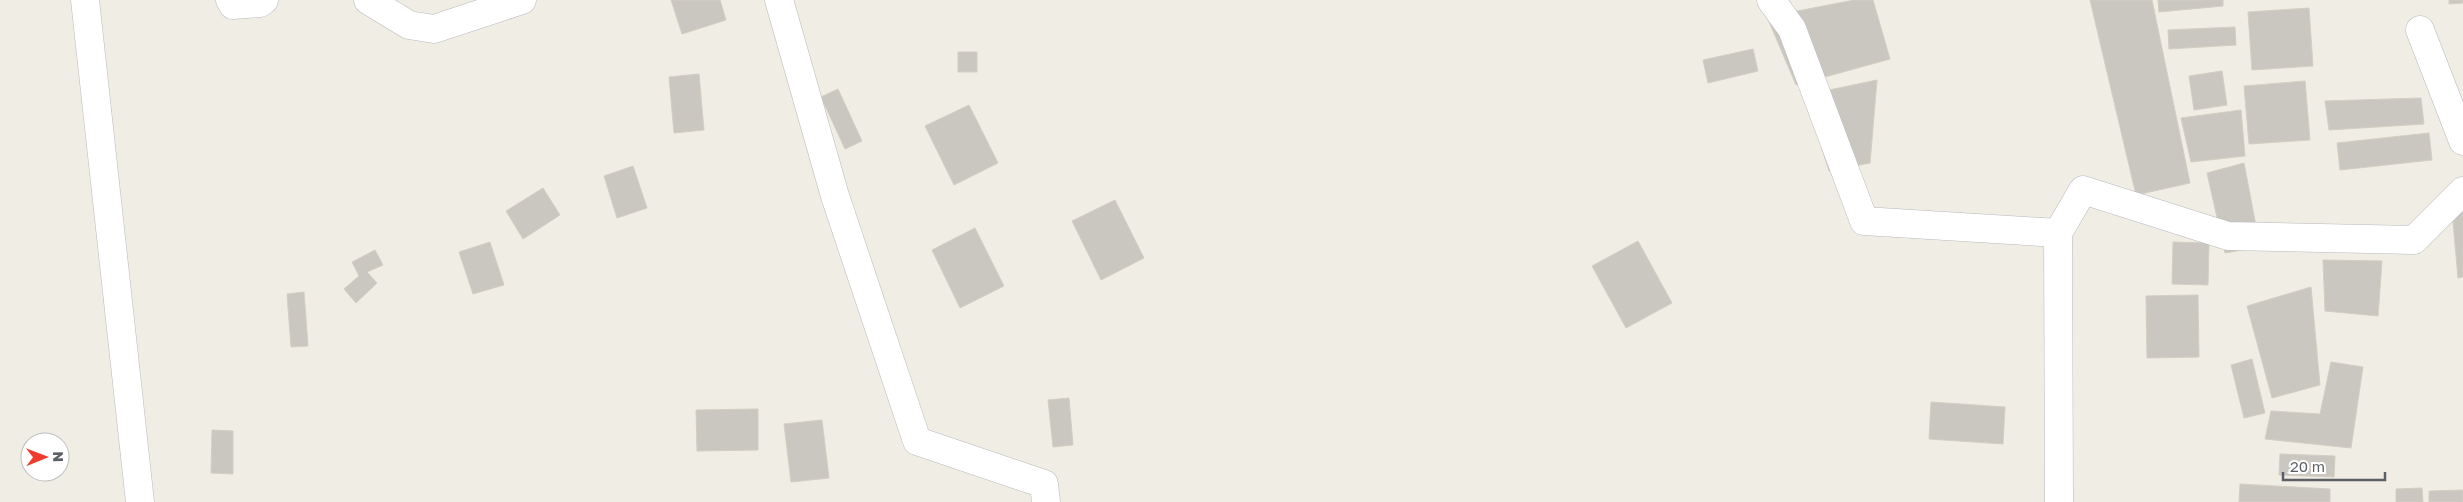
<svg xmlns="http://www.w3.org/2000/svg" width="2463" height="502" font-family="'Golos Text',sans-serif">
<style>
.building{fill:#cac7c1;stroke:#d4cec2}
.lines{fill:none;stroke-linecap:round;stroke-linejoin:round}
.street-casing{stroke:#b7babe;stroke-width:29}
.street{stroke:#fff;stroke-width:28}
</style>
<rect width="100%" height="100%" fill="#efede4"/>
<path class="building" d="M 671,0 L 720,0 L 726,20 L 682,34 Z
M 1854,0 L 1873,0 L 1890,59 L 1796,85 L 1767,17 Z
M 2090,0 L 2152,0 L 2190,183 L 2136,195 Z
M 2158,0 L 2223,0 L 2223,6 L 2159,12 Z
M 2449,0 L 2463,0 L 2463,3 L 2449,4 Z
M 2309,8 L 2313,66 L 2252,70 L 2248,12 Z
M 2235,27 L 2236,45 L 2169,49 L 2168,30 Z
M 1753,49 L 1758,71 L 1708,83 L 1703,60 Z
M 958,52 L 977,52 L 977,72 L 958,72 Z
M 2222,71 L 2227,105 L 2194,110 L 2189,76 Z
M 699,74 L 704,130 L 674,133 L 669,77 Z
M 1877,80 L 1870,163 L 1829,171 L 1805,95 Z
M 2305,81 L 2310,140 L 2249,144 L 2244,86 Z
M 838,89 L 862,141 L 845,149 L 821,97 Z
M 2421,98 L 2424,124 L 2329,130 L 2325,101 Z
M 969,105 L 998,163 L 954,185 L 925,126 Z
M 2241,110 L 2245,156 L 2191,162 L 2181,118 Z
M 2429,133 L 2432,160 L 2340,170 L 2337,143 Z
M 2244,163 L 2260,247 L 2225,253 L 2207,173 Z
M 633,166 L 647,208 L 617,218 L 604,176 Z
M 543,188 L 560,215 L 523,239 L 506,211 Z
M 1115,200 L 1144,258 L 1101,280 L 1072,221 Z
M 2463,208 L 2463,277 L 2458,278 L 2452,211 Z
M 975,228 L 1004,286 L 960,308 L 932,250 Z
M 1638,241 L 1672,303 L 1626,328 L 1592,266 Z
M 490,242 L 504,285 L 473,294 L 459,252 Z
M 2173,242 L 2209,243 L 2208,285 L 2172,284 Z
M 375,250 L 383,265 L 367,272 L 377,283 L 356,303 L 344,289 L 359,276 L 352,262 Z
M 2323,260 L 2382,261 L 2378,316 L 2325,311 Z
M 2311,287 L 2320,385 L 2272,398 L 2247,306 Z
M 304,292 L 308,346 L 291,347 L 287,294 Z
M 2198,295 L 2199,357 L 2147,358 L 2146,296 Z
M 2252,359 L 2265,413 L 2244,418 L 2231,365 Z
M 2331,362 L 2363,367 L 2351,448 L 2265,439 L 2271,411 L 2320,414 Z
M 1069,398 L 1073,445 L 1053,447 L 1048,400 Z
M 1931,402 L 2005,407 L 2003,444 L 1929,439 Z
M 758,409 L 758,450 L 697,451 L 696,410 Z
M 822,420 L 829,478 L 791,482 L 784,424 Z
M 212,430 L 233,431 L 233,474 L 211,473 Z
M 2280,454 L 2335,456 L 2334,477 L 2279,475 Z
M 2240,484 L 2330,489 L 2330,502 L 2239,502 Z
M 2422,488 L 2423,502 L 2396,502 L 2396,489 Z
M 2463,490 L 2463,502 L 2429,502 L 2429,491 Z"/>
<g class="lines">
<defs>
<path id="street" d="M 85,0 L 140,502
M 230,0 L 233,5 L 260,3 L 264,0
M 368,0 L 409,25 L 434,29 L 522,0
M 779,0 L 835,196 L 917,441 L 1044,484 L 1046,502
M 1771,0 L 1792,29 L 1864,221 L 2058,233 L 2059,502
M 2420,30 L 2463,141
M 2058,233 L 2083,190 L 2228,236 L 2414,240 L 2463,191"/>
</defs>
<use href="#street" class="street-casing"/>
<use href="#street" class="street"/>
</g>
<g transform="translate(45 457) rotate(89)"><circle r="24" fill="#ffffff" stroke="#bebfc1"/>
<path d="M0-4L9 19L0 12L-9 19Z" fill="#ee3b2b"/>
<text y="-8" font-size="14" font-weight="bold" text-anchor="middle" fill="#5c6065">N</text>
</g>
<path d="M2283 472v8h102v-8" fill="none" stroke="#5c6065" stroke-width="2.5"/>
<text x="2290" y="472" font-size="15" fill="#5c6065" stroke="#ffffff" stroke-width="4" paint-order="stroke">20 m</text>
</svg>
